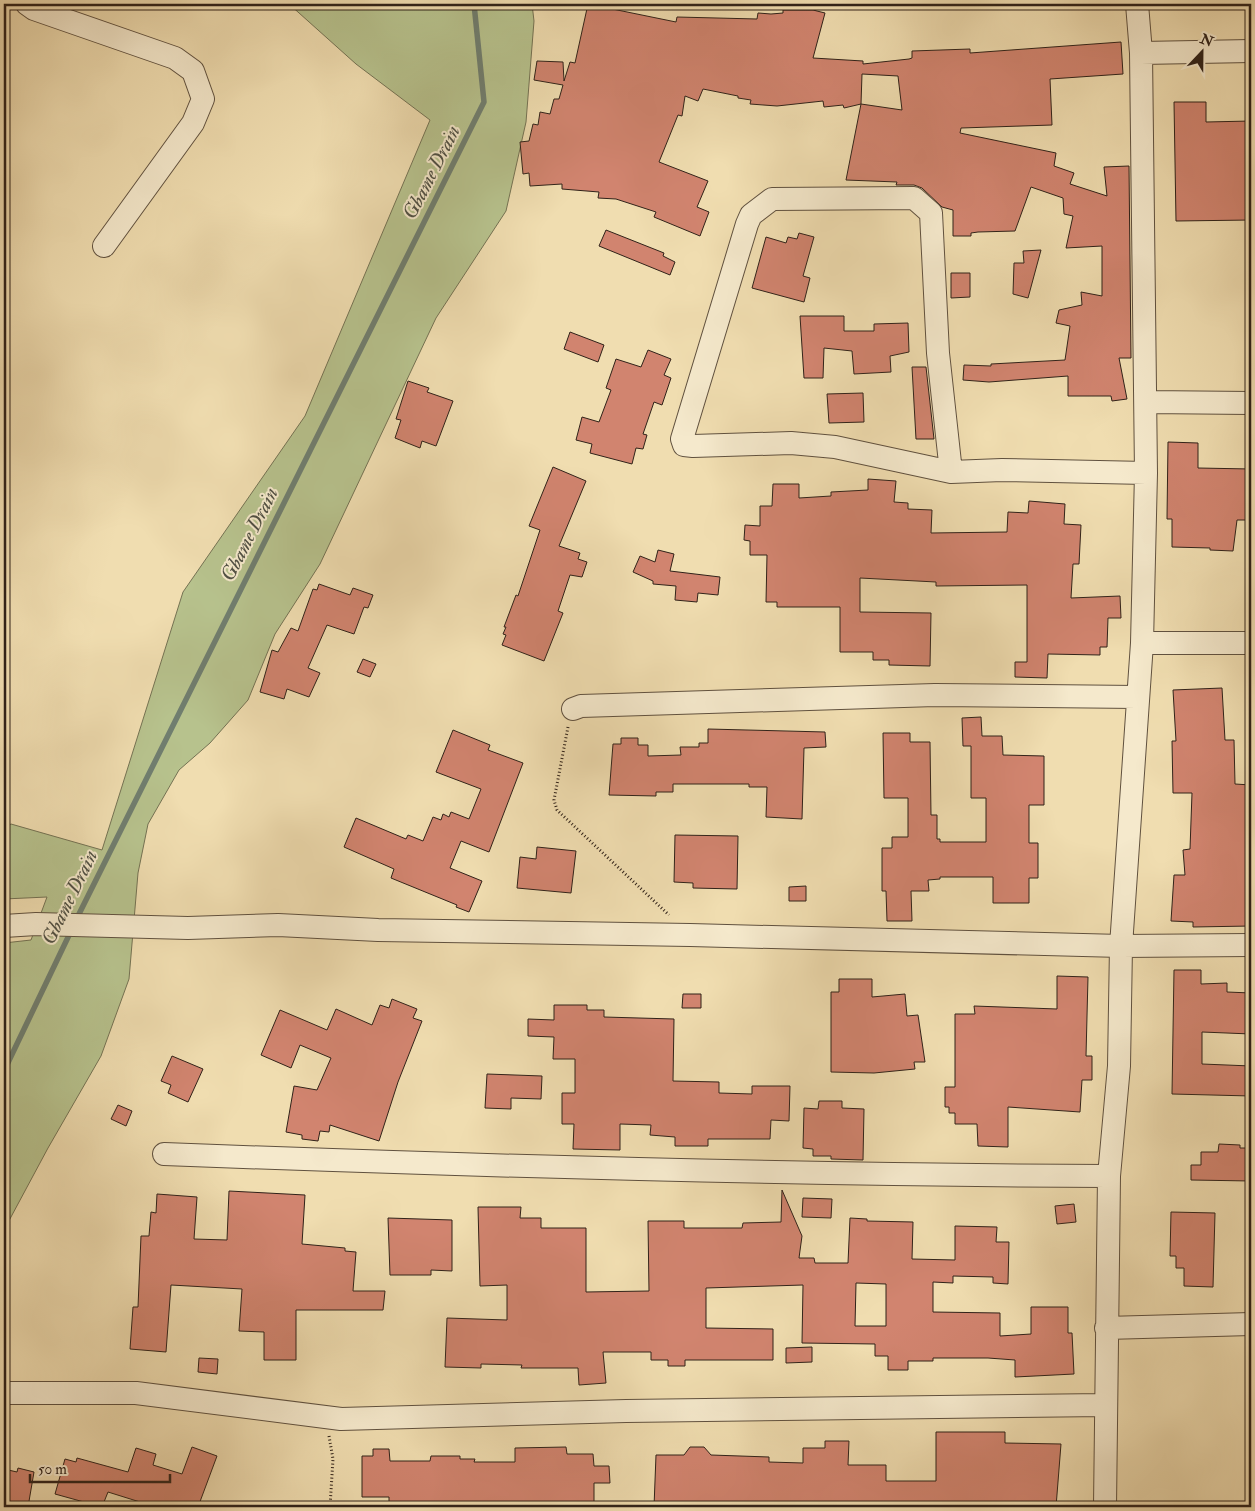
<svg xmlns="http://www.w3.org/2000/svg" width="1255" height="1511" font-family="'IM FELL Double Pica',serif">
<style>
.green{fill:#b7c28d;stroke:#747253}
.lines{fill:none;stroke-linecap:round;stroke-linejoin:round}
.stream{stroke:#707e6f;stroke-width:5.5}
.building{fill:#d1846f;stroke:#302219;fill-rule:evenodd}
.minor-casing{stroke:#60513f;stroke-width:24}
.path{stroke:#302219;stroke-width:3;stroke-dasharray:1 2.5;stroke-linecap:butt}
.minor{stroke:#f5e9cc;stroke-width:22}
.labels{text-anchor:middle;stroke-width:4;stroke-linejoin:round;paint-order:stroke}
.water-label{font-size:20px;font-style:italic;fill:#505044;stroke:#f5e9cc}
</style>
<rect width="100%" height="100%" fill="#f0ddb0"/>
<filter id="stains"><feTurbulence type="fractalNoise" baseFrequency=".004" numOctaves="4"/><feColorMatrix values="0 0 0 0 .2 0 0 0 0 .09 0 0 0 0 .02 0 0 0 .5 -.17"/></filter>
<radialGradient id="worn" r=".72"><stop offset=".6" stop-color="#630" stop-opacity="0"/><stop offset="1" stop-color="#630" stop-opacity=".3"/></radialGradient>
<path class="green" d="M 289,4 L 532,4 L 534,21 L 526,122 L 506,211 L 436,318 L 320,564 L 275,634 L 248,700 L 210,743 L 179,770 L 148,824 L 138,873 L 129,979 L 101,1056 L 48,1148 L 4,1230 L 4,943 L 31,940 L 47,897 L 4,899 L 4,828 L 11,824 L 102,850 L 183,592 L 305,416 L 430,120 L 356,64 Z"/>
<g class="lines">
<path class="stream" d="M 76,920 L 484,102 L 474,4
M 4,1071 L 71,931"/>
</g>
<path class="building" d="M 588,4 L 676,22 L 677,17 L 757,19 L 758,13 L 771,14 L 783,13 L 783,10 L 813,10 L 825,13 L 813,58 L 863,61 L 863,64 L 909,59 L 912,58 L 912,51 L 970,49 L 970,53 L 1121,42 L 1123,74 L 1050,79 L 1052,125 L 961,128 L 960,133 L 1056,153 L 1054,166 L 1074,173 L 1070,184 L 1107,196 L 1104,167 L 1129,166 L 1131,358 L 1119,358 L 1127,399 L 1112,401 L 1111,396 L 1068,396 L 1068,376 L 989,382 L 963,380 L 964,365 L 991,366 L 991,364 L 1065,360 L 1070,326 L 1056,323 L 1059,310 L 1082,305 L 1081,292 L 1102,296 L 1102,246 L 1066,248 L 1073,216 L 1064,214 L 1063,198 L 1031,187 L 1015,231 L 978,232 L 971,233 L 971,236 L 953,236 L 953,210 L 942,207 L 922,188 L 914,185 L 896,185 L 897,182 L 846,180 L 861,104 L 902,110 L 898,76 L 862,74 L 861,104 L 844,108 L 843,105 L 824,107 L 823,101 L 777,106 L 750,104 L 751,100 L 738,98 L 738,96 L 703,89 L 698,101 L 685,96 L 682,116 L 678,115 L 659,162 L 708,181 L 697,207 L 709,212 L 700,236 L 654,217 L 656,212 L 616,199 L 598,198 L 599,192 L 562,189 L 562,184 L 530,186 L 529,173 L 523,174 L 520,142 L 529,141 L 533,124 L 538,125 L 540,112 L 550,114 L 554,99 L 559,99 L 563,85 L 534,80 L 537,61 L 563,62 L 564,81 L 570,62 L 575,63 Z
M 1174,102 L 1206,102 L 1206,122 L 1251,121 L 1251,220 L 1176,221 Z
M 606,230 L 664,253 L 663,256 L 675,262 L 670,275 L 599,246 Z
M 799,233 L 814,237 L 803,276 L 810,278 L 804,302 L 752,288 L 766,237 L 786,243 L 788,237 L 797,239 Z
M 1041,250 L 1028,298 L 1013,294 L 1014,263 L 1024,263 L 1023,251 Z
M 951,273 L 970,273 L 970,297 L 951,298 Z
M 800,316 L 844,316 L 844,331 L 874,331 L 874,324 L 908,323 L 909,352 L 890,356 L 891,372 L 854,374 L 852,351 L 824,348 L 823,378 L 804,378 Z
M 570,332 L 604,345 L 598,362 L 564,349 Z
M 648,350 L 671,359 L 664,375 L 671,378 L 662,405 L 654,402 L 643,434 L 647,435 L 643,449 L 636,448 L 632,464 L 590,453 L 592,444 L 576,440 L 582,417 L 599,422 L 611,390 L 606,388 L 616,359 L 641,367 Z
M 912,367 L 926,367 L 934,439 L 916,439 Z
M 408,381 L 429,388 L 427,392 L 453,401 L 436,446 L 422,441 L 420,448 L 395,438 L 401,420 L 396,419 Z
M 863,393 L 864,422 L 829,423 L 827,394 Z
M 1168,442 L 1198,443 L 1198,468 L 1251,469 L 1251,520 L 1237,520 L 1233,551 L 1210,550 L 1210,548 L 1172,547 L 1172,519 L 1167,519 Z
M 553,467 L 586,481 L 559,546 L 580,553 L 578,559 L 587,562 L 582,577 L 570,575 L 558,611 L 563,613 L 544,661 L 502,645 L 506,635 L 503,634 L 506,627 L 504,627 L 516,595 L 518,596 L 540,530 L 529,526 Z
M 868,479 L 896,481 L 894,502 L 908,503 L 908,509 L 932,510 L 931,533 L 1007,532 L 1008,512 L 1028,513 L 1029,501 L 1065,504 L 1064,524 L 1081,525 L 1079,564 L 1073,564 L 1071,598 L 1120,596 L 1121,618 L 1108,618 L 1107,647 L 1100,647 L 1100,655 L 1048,654 L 1047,678 L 1015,677 L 1015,662 L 1027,662 L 1027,585 L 936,586 L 936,582 L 860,578 L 860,612 L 931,613 L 930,666 L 889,665 L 889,660 L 873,660 L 873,652 L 840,652 L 840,607 L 777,607 L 777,602 L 766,602 L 767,555 L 750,555 L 750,541 L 744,540 L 745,525 L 760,526 L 760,506 L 772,506 L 773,484 L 799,484 L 799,498 L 831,496 L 831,492 L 868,490 Z
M 658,550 L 674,554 L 670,571 L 720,577 L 718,595 L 698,593 L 697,602 L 675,600 L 676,586 L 653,584 L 653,581 L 633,572 L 640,556 L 655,562 Z
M 319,584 L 350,595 L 353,588 L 373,595 L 368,608 L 364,607 L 354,634 L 327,625 L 308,668 L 320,673 L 309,697 L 287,689 L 284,699 L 260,692 L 272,650 L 278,652 L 291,628 L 298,631 L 313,589 L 317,590 Z
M 363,659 L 376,664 L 370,677 L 357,672 Z
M 1222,688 L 1225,740 L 1234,740 L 1235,784 L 1251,785 L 1251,926 L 1193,927 L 1193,922 L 1171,921 L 1174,875 L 1185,875 L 1183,850 L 1190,849 L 1192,793 L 1173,793 L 1172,741 L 1176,741 L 1173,690 Z
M 981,717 L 982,736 L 1002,736 L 1003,755 L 1044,756 L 1044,805 L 1029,805 L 1029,843 L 1038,843 L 1038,878 L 1029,878 L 1029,903 L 993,903 L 993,877 L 940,877 L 940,879 L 928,880 L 929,891 L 911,891 L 912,921 L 887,921 L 886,891 L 882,891 L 882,848 L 892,848 L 892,837 L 908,837 L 908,798 L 884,798 L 883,733 L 910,733 L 910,742 L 930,742 L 931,815 L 937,815 L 937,839 L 940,839 L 940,842 L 986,842 L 986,798 L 971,798 L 971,746 L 963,746 L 962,718 Z
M 708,729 L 825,732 L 826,747 L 804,748 L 802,819 L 766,817 L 767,787 L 749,787 L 749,784 L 673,784 L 673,792 L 656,792 L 656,796 L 609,795 L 613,744 L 621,744 L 621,738 L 638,738 L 638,745 L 648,745 L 648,756 L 681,755 L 680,747 L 699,747 L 699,743 L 708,743 Z
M 453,730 L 490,745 L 488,750 L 523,763 L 489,852 L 461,841 L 450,868 L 482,881 L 469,912 L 456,907 L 457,905 L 391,878 L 394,869 L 344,847 L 356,818 L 406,839 L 408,835 L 423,841 L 433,817 L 441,820 L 443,814 L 449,817 L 451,812 L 469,819 L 481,789 L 436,772 Z
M 675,835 L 738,836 L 737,889 L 693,888 L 693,883 L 674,882 Z
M 537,847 L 576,851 L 571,893 L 517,888 L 520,857 L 536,859 Z
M 806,886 L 806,901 L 789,901 L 789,887 Z
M 1174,970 L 1201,970 L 1201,984 L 1227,983 L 1227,992 L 1251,993 L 1251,1034 L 1202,1032 L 1202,1064 L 1251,1066 L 1251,1096 L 1172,1094 Z
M 1057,976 L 1088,977 L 1086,1056 L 1092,1056 L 1092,1080 L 1082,1080 L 1080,1112 L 1008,1107 L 1008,1147 L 978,1146 L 977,1124 L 955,1124 L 955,1113 L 949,1113 L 949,1107 L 945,1107 L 945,1087 L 955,1087 L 955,1014 L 975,1014 L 974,1006 L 1057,1009 Z
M 839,979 L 872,979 L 872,997 L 905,994 L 907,1016 L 918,1015 L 925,1062 L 914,1062 L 915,1069 L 874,1073 L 831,1072 L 831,992 L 839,992 Z
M 683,994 L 701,994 L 701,1008 L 682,1008 Z
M 392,999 L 417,1009 L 413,1018 L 422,1021 L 398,1082 L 379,1141 L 330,1125 L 329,1132 L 320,1131 L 318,1141 L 302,1139 L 302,1135 L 286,1132 L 294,1086 L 317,1090 L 331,1058 L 300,1045 L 291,1068 L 261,1055 L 280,1010 L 327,1030 L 336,1009 L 372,1025 L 380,1005 L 389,1008 Z
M 554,1005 L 587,1005 L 587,1010 L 604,1010 L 604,1017 L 674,1019 L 673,1081 L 719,1082 L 719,1093 L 752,1094 L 752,1086 L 790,1086 L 789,1121 L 771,1120 L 770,1139 L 708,1139 L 708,1146 L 675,1146 L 675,1137 L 650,1135 L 651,1125 L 620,1124 L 620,1150 L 573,1149 L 574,1124 L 562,1124 L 562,1093 L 575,1093 L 575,1059 L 553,1059 L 554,1037 L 528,1036 L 528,1019 L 554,1020 Z
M 172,1056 L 203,1069 L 188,1102 L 168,1093 L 171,1085 L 161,1081 Z
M 487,1074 L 542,1076 L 541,1099 L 511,1098 L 511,1109 L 485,1108 Z
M 819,1101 L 842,1101 L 842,1108 L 864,1109 L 863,1160 L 831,1159 L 831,1156 L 813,1156 L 813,1149 L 803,1148 L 804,1108 L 818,1109 Z
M 118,1105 L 132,1111 L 126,1126 L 111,1119 Z
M 1219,1144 L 1240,1145 L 1240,1148 L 1251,1148 L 1251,1181 L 1191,1180 L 1191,1165 L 1201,1165 L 1201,1152 L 1218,1152 Z
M 782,1190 L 802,1236 L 799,1258 L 814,1258 L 815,1263 L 848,1263 L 850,1218 L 867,1219 L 867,1221 L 913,1222 L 912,1259 L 955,1260 L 955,1226 L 997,1227 L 996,1242 L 1009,1242 L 1008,1284 L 993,1283 L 993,1277 L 953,1276 L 953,1283 L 933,1282 L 933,1312 L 1000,1313 L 1000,1336 L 1031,1334 L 1031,1307 L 1068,1307 L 1068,1333 L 1072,1333 L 1074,1374 L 1015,1377 L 1015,1360 L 988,1358 L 933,1358 L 933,1361 L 908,1361 L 908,1370 L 888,1370 L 888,1356 L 875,1356 L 875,1344 L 802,1343 L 803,1285 L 706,1288 L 706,1328 L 773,1329 L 773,1360 L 685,1360 L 685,1366 L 668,1366 L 668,1360 L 651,1360 L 651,1352 L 603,1352 L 606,1383 L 579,1385 L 578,1368 L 521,1368 L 522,1365 L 481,1364 L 481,1368 L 445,1367 L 447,1318 L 507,1320 L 507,1285 L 480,1286 L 478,1207 L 521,1207 L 520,1218 L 541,1218 L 541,1228 L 586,1228 L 586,1292 L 649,1291 L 648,1221 L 684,1221 L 684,1228 L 742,1228 L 743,1223 L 781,1222 ZM 856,1283 L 886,1284 L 886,1326 L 855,1326 Z
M 229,1191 L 305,1195 L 302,1244 L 345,1248 L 345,1251 L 356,1252 L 353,1291 L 385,1291 L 383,1310 L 296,1310 L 296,1360 L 264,1360 L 264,1332 L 239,1331 L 242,1289 L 171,1285 L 166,1352 L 130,1349 L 133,1307 L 138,1307 L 141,1236 L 149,1236 L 151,1212 L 156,1213 L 157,1194 L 197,1197 L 194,1239 L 227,1240 Z
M 803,1198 L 832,1199 L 831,1218 L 802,1217 Z
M 1074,1204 L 1076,1222 L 1057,1224 L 1055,1206 Z
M 1171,1212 L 1215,1213 L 1213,1287 L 1184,1286 L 1184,1268 L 1176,1268 L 1176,1256 L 1170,1256 Z
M 388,1218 L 452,1220 L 452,1271 L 431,1270 L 431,1275 L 390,1275 Z
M 812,1347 L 812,1362 L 786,1363 L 786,1348 Z
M 199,1358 L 218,1359 L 217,1374 L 198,1372 Z
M 936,1432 L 1005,1432 L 1005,1443 L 1061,1444 L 1056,1507 L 1005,1504 L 1005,1507 L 654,1507 L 656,1455 L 684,1455 L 690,1447 L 704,1447 L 711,1455 L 769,1457 L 769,1462 L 803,1463 L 803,1448 L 825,1448 L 825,1441 L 849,1441 L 848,1465 L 886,1465 L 886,1481 L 936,1481 Z
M 192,1447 L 217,1456 L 198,1507 L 156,1507 L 108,1492 L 102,1507 L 55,1494 L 65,1459 L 76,1462 L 77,1458 L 128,1472 L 136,1448 L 156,1454 L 153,1465 L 182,1474 Z
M 566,1447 L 567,1454 L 593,1454 L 594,1466 L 609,1466 L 610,1483 L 594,1483 L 594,1507 L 577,1507 L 577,1505 L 389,1507 L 389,1497 L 362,1497 L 362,1456 L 373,1456 L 373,1449 L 389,1449 L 390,1461 L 430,1461 L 431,1456 L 460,1456 L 460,1459 L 475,1459 L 474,1462 L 515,1462 L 515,1448 Z
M 18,1468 L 34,1472 L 28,1507 L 4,1507 L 4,1469 L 17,1472 Z"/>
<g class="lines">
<defs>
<path id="minor" d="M 27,4 L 34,9 L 175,58 L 193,71 L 203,99 L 193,123 L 104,246
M 1141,53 L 1251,51
M 1146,402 L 1251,403
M 951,472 L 938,353 L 931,213 L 914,198 L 772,199 L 751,215 L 747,224 L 682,439 L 684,445 L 693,446 L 791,443 L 835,447 L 951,472 L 1002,470 L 1146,473
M 1142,643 L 1251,643
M 573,709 L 581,706 L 935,695 L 1137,697
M 4,926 L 36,924 L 188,928 L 278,925 L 378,930 L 690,935 L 1121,946 L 1251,945
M 164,1154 C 479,1166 794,1175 1109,1176
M 1106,1328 L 1251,1324
M 4,1393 L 136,1393 L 341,1419 L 626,1411 L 1105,1405
M 1105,1507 L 1109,1176 L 1119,1066 L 1121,946 L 1142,643 L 1146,473 L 1141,53 L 1137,4"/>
</defs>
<use href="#minor" class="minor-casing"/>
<path class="path" d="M 568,727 L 554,800 L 557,810 L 669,915
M 329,1436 L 333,1459 L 330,1507"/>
<use href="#minor" class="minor"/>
</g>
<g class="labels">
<g class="water-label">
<text transform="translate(431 172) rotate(-63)" y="7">Gbame Drain</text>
<text transform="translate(249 534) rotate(-63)" y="7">Gbame Drain</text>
<text transform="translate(69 897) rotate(-64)" y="7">Gbame Drain</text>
</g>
</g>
<rect width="1255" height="1511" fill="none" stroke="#f0ddb0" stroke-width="20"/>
<rect x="5" y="5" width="1245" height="1501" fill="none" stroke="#302219" stroke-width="2.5"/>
<rect x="10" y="10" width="1235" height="1491" fill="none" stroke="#302219"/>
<g transform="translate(1202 52) rotate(22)" stroke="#f5e9cc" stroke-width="4" paint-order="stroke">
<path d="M0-4L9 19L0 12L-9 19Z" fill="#302219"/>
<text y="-8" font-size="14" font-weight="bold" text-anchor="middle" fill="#302219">N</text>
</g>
<path d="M30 1474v8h140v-8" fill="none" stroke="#302219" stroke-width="2.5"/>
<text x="38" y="1474" font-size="15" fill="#302219" stroke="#f5e9cc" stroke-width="4" paint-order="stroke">50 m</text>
<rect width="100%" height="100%" filter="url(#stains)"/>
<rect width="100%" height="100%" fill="url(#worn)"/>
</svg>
